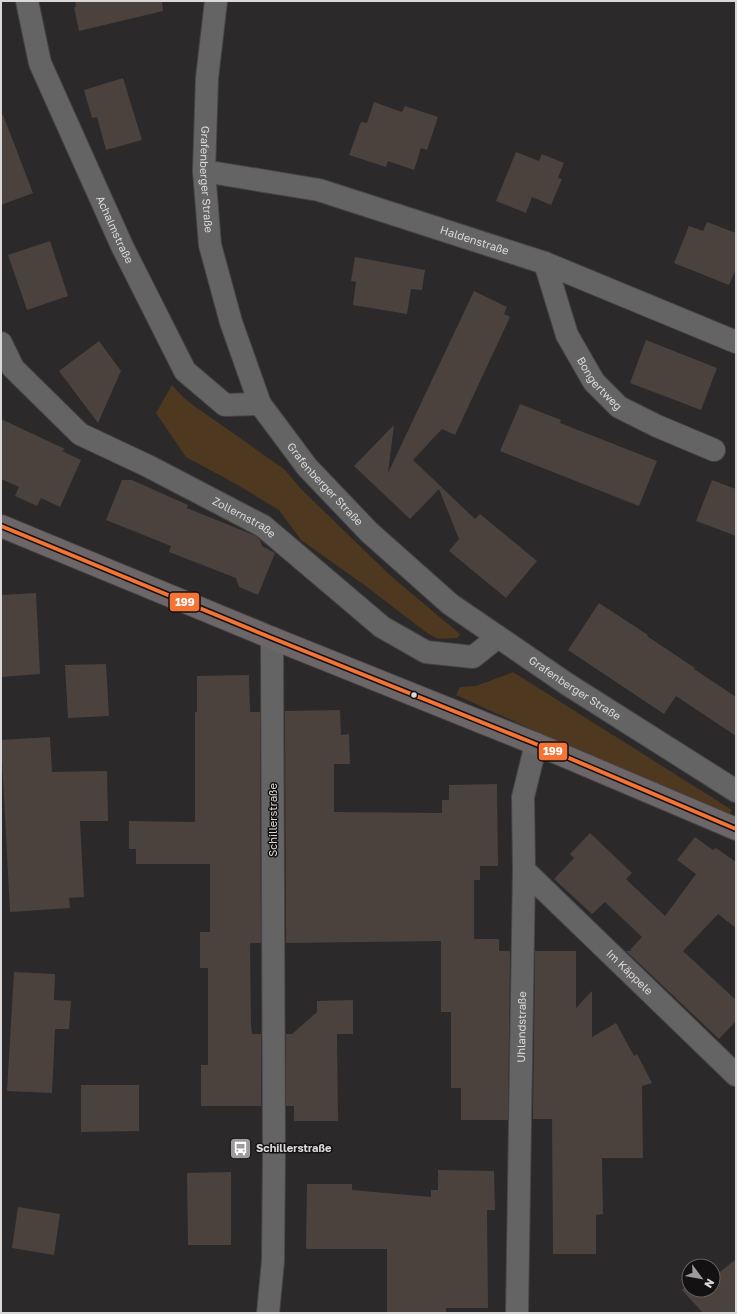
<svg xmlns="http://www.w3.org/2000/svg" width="737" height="1314" font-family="'Golos Text',sans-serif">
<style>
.green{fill:#4e381f}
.building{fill:#4b423e}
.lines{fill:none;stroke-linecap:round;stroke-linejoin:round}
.minor-casing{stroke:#484546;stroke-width:24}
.tertiary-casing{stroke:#484546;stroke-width:24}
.secondary-casing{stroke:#484546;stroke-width:24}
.minor{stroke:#656464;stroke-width:22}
.tertiary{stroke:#656464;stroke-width:22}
.secondary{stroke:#6c6668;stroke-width:22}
.bus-1-casing{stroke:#131111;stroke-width:7}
.bus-1{stroke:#f57335;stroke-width:4}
.bus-dot{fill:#dbd8d9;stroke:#131111;stroke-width:1.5}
.labels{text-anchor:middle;stroke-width:3;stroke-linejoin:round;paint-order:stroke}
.street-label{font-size:11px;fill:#dbd8d9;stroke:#131111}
.poi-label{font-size:11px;font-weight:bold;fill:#dbd8d9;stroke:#131111;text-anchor:start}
.line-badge{stroke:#131111;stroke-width:1.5}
.badge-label{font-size:11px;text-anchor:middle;font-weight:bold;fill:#fff}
</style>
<rect width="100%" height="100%" fill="#2b2929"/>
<path class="green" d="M 172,385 L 183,397 L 193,405 L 284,469 L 302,490 L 392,577 L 460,634 L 457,638 L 438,639 L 427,633 L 367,587 L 301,540 L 279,510 L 236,484 L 186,457 L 156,413 Z
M 513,672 L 732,810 L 729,816 L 661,788 L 456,695 L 460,687 L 476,686 Z"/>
<path class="building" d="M 75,1 L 162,1 L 163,11 L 79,31 L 74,7 L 76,7 Z
M 123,78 L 142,140 L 106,150 L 97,117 L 92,118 L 84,90 Z
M 374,102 L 402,112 L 405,106 L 438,117 L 427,150 L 421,148 L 414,170 L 388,161 L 386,167 L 349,155 L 361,122 L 367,123 Z
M 3,115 L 33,193 L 1,205 L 1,116 Z
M 516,152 L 539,161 L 542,154 L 564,163 L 558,178 L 562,179 L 551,205 L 532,197 L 526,213 L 496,201 Z
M 707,222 L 736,233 L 736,269 L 729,285 L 674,263 L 689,226 L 703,231 Z
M 50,241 L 68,296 L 27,310 L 8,255 Z
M 355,257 L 425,270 L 422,290 L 411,289 L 407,314 L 353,305 L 356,282 L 351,281 Z
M 474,291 L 507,307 L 504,314 L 510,317 L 455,435 L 442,429 L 413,460 L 475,519 L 480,514 L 537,561 L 506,598 L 449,551 L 459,539 L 439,489 L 410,519 L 354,466 L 394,425 L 388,473 Z
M 646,340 L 717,368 L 701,410 L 630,383 Z
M 99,341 L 121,371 L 98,423 L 59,371 Z
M 520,404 L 561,420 L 560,423 L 657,461 L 639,506 L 500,451 Z
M 1,419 L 65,449 L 62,451 L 81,460 L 60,507 L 41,498 L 37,506 L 15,496 L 19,487 L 1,479 Z
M 122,480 L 132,480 L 188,505 L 187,508 L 256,536 L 260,540 L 262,546 L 275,553 L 258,595 L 239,587 L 236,578 L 169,552 L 171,546 L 106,520 Z
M 712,480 L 736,489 L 736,536 L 696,521 Z
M 36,593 L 40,674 L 1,677 L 1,595 Z
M 599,603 L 648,635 L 647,636 L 695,668 L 694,669 L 736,697 L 736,736 L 676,696 L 664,714 L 568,650 Z
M 106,664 L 109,716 L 68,718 L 65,665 Z
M 249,675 L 250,712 L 260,712 L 261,943 L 250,943 L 251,1026 L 252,1034 L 261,1034 L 261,1106 L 201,1106 L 201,1065 L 208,1065 L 208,968 L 200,968 L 200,932 L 210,932 L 210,864 L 136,864 L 136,849 L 129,849 L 129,821 L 195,822 L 195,712 L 197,712 L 197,676 Z
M 340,710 L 341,735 L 349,734 L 350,764 L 334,764 L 334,812 L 442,813 L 442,800 L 449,800 L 449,785 L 497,784 L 498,866 L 480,866 L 480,880 L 474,880 L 474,939 L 499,939 L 499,951 L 510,951 L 508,1120 L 461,1120 L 461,1088 L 451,1088 L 451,1012 L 441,1012 L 441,941 L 286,943 L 285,711 Z
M 50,737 L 52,772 L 107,771 L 108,821 L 80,821 L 84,897 L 69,898 L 70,908 L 10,912 L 1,740 Z
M 590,833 L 632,873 L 626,879 L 665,916 L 696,874 L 677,860 L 695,837 L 713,850 L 716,848 L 736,862 L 736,928 L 718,914 L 683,951 L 736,1000 L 736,1021 L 719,1039 L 626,951 L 632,951 L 630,950 L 642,937 L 605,902 L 592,914 L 554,879 L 574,858 L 570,854 Z
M 535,951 L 576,951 L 576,1008 L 592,991 L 592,1037 L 616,1023 L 634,1056 L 637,1054 L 652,1083 L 642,1086 L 643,1158 L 602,1158 L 603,1214 L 596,1215 L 596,1254 L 553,1254 L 552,1119 L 533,1119 Z
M 14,972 L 55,974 L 54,1000 L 71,1001 L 69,1029 L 55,1029 L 52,1093 L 7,1091 Z
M 353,1000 L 353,1034 L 337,1034 L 338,1121 L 294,1121 L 294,1106 L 286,1106 L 286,1034 L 292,1034 L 317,1012 L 317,1001 Z
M 81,1085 L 139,1085 L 139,1131 L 81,1132 Z
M 438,1170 L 494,1171 L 495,1210 L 487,1210 L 488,1308 L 446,1308 L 446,1313 L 387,1313 L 387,1249 L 306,1249 L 307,1184 L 352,1184 L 352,1190 L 431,1197 L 431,1190 L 438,1190 Z
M 231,1172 L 231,1245 L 188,1245 L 187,1173 Z
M 18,1207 L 60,1214 L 54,1255 L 12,1248 Z
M 736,1259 L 736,1313 L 703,1313 L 682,1290 L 689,1283 L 689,1290 L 713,1290 L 713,1266 L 708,1266 L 712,1262 L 720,1272 Z"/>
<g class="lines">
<defs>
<g id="minor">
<path id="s1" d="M 27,1 L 40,63 L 122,246 L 185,371 L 225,405 L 260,404"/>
<path id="s2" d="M 204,171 L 319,190 L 545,263 L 736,342"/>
<path id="s3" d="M 545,263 L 567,335 L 594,382 L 619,407 L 657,426 L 714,450"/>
<path id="s4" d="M 1,343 L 13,368 L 80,434 L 148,466 L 263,526 L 382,627 L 426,652 L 473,657 L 498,637"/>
<path id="s5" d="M 524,870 L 736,1075"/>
<path d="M 268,1313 L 273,1261 L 274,1155 L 272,638"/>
<path id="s6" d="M 517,1313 L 524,870 L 523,797 L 536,744"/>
</g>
<g id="tertiary">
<path id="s7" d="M 216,1 L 207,78 L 204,171 L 210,245 L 231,322 L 260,404 L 307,467 L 369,532 L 450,604 L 567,684 L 736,791"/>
</g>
<path id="secondary" d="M 1,526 L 272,638 L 536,744 L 736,829"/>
</defs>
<use href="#minor" class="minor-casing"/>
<use href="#tertiary" class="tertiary-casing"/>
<use href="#secondary" class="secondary-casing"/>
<use href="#minor" class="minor"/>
<use href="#tertiary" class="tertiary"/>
<use href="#secondary" class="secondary"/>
<defs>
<path id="bus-1" d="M 1,526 L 272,638 L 536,744 L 736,829"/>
</defs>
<use href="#bus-1" class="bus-1-casing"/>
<use href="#bus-1" class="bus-1"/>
</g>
<defs>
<symbol id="bus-square" viewBox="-11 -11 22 22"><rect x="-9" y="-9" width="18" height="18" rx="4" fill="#9d9b9b" stroke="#131111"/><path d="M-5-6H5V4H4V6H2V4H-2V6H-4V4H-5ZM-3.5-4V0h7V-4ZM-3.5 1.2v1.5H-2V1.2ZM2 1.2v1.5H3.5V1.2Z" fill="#fff"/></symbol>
</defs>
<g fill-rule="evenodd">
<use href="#bus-square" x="228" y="1136" width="25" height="25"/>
</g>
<circle class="bus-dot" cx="414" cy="695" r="3.5"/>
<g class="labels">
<g class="street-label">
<text dy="4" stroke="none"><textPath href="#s7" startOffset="179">Grafenberger Straße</textPath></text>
<text dy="4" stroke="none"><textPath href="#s1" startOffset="246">Achalmstraße</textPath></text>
<text dy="4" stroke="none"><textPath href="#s2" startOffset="280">Haldenstraße</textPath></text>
<text dy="4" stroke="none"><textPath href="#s3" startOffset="134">Bongertweg</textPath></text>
<text dy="4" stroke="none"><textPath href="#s7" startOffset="515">Grafenberger Straße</textPath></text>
<text dy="4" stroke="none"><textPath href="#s4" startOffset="306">Zollernstraße</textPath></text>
<text dy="4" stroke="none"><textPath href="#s7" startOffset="839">Grafenberger Straße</textPath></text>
<text transform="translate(273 820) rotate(-90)" y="4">Schillerstraße</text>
<text dy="4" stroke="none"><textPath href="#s5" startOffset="147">Im Käppele</textPath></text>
<text dy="4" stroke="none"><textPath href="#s6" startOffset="286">Uhlandstraße</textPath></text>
</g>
<g class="poi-label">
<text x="256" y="1152">Schillerstraße</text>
</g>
</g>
<g class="line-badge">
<rect x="169" y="592" width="31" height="20" rx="4" fill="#f57335"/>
<rect x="538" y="742" width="30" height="19" rx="4" fill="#f57335"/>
</g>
<g class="badge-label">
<text x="185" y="606">199</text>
<text x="553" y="755">199</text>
</g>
<rect width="737" height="1314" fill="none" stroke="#dbd8d9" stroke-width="4"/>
<g transform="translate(701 1278) rotate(122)"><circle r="19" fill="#131111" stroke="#636161"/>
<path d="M0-3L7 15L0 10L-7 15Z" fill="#9d9b9b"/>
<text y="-6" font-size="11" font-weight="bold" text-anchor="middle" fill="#dbd8d9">N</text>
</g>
</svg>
